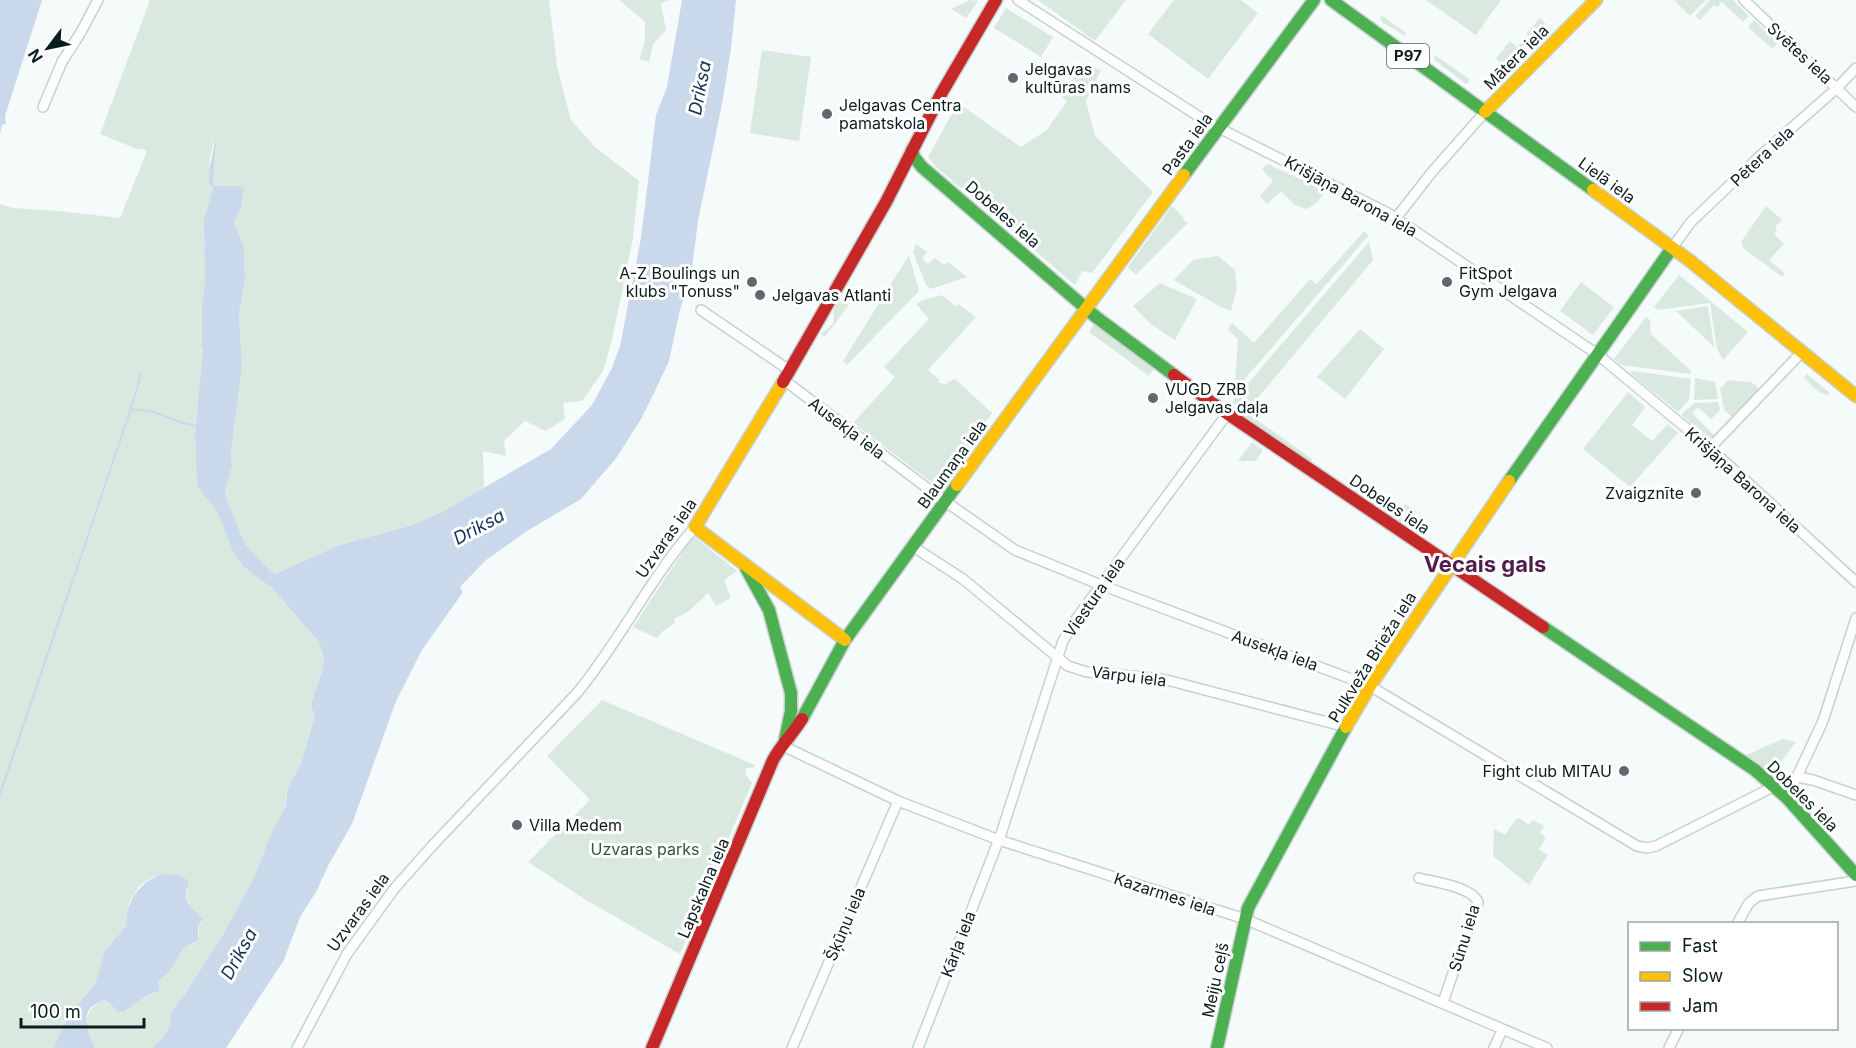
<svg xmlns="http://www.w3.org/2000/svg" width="1856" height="1048" font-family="Inter,sans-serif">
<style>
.green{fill:#dae9df}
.water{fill:#c9d8ea}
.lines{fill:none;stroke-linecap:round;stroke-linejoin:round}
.stream{stroke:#c9d8ea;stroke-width:2}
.street-casing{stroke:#c6d1d2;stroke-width:12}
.fast-casing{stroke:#c6d1d2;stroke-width:15}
.slow-casing{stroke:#c6d1d2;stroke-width:15}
.jam-casing{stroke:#c6d1d2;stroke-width:15}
.street{stroke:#fefefe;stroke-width:9}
.fast{stroke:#4caf50;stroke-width:12}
.slow{stroke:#ffc107;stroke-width:12}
.jam{stroke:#c62828;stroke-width:12}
.poi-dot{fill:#5c6a6b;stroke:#fff;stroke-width:2}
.labels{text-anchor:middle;stroke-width:6;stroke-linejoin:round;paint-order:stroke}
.shield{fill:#fff;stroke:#546162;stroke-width:1.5}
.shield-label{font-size:15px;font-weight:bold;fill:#0a1d1e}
.street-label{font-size:16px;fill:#0a1d1e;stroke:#fff}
.poi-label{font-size:16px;fill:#0a1d1e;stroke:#fff;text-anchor:start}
.park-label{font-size:16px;fill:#2c5737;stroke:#fff}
.water-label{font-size:18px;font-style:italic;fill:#153456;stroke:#fff}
.district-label{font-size:22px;font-weight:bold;fill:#4f1d4d;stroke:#fff}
</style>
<rect width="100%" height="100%" fill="#f5fafb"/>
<path class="green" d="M 150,0 L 549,0 L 557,66 L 571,120 L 595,147 L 639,181 L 633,238 L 612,340 L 603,371 L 582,401 L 563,403 L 565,419 L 545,431 L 525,421 L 504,441 L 506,456 L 483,451 L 484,488 L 442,512 L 412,525 L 337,546 L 273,574 L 245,544 L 227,500 L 225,492 L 232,466 L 231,452 L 242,367 L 239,313 L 246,276 L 244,272 L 244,247 L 234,222 L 242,186 L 215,186 L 213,184 L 214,142 C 210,155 206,175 213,189 L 204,219 L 205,280 L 202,306 L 202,344 L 200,347 L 203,348 L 195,434 L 197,487 L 216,509 L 234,554 L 245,568 L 272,588 L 319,642 L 324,659 L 323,668 L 312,701 L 311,707 L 315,715 L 301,764 L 293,779 L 286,797 L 285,808 L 272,831 L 254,878 L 222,936 L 185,994 L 171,1012 L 169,1027 L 163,1037 L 153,1048 L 95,1048 C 86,1026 80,1017 100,1001 L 107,1000 L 120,1013 L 149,994 L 160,991 L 158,981 L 169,972 L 183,949 L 194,943 L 199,935 L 198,926 L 202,922 L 202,917 L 191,909 L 186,895 L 189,886 L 186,879 C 169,872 152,874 139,887 C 135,892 129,901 128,907 C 127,914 129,919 126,926 C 121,936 111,941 106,951 C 100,961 100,975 94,986 C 80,1007 63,1024 54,1048 L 0,1048 L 0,204 L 13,208 L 59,211 L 120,218 L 147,151 L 140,148 L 139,150 L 100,134 Z
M 619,0 L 669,0 L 661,4 L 666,30 L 653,44 L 649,62 L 639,59 L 645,42 L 645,22 Z
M 970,0 L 978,1 L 966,18 L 951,9 Z
M 1038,0 L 1126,0 L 1095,41 Z
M 1174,0 L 1241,0 L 1258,13 L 1208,79 L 1148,34 Z
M 1426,0 L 1501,0 L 1476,35 Z
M 1674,0 L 1706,0 L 1690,16 Z
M 1710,0 L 1733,0 L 1749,16 L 1743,22 L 1722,2 L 1717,7 L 1714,5 L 1700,20 L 1695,16 Z
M 1006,8 L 1053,37 L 1041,57 L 994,28 Z
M 1382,16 L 1405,32 L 1405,36 L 1382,22 L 1380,17 Z
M 1540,18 L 1546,24 L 1531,38 L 1526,34 Z
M 1754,20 L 1778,43 L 1772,49 L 1748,27 Z
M 1525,39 L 1527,42 L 1502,66 L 1496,58 L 1510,41 L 1517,47 Z
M 762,50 L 811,57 L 799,141 L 750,133 Z
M 1435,55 L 1469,79 L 1468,83 L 1466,84 L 1436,61 L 1434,59 Z
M 1081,66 L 1101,70 L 1086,101 L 1095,136 L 1153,192 L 1092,273 L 1082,271 L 1075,285 L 935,166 L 928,157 L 958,103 L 1021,147 L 1047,130 L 1067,101 L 1062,97 Z
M 1510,68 L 1512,70 L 1496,88 L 1491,89 L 1486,86 L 1495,77 Z
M 1268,164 L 1325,191 C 1321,199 1315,206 1306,209 L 1295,205 L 1281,191 L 1267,204 L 1260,196 L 1273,181 L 1262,169 Z
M 1172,206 L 1183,217 L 1184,221 L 1188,223 L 1136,275 L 1128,267 Z
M 1766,206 L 1782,220 L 1775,227 L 1777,230 L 1774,234 L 1784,244 L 1769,260 L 1785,273 L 1782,277 L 1743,248 L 1741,242 Z
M 1364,231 L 1369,235 L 1238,387 L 1235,382 L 1238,339 L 1228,329 L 1232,323 L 1254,343 L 1310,279 L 1317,284 Z
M 1369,242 L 1373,260 L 1246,412 L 1312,459 L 1311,461 L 1396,518 L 1405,504 L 1417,511 L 1408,525 L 1404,528 L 1244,419 L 1241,411 L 1230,410 L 1228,407 Z
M 916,244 L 927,252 L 922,258 L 928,264 L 935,258 L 944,265 L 948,262 L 967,277 L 931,289 L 926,285 L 913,252 Z
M 909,255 L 919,291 L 847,365 L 843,361 Z
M 1218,256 L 1235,270 L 1237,288 L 1231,311 L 1219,306 L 1174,280 L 1193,260 Z
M 1679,275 L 1748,332 L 1723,360 L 1717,349 L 1710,303 L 1657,310 L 1654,307 Z
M 1581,282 L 1614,307 L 1593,335 L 1560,311 Z
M 1160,283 L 1197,299 L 1175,340 L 1152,325 L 1133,306 Z
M 941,295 L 956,306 L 958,304 L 976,317 L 928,370 L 940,380 L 937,382 L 945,384 L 955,379 L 992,413 L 939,488 L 853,423 L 895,377 L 884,367 L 929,319 L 916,304 L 923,300 Z
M 841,296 L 845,299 L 844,301 L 849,305 L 825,337 L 821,334 L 833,324 L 834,308 Z
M 1708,306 L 1714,346 L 1714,347 L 1676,311 Z
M 1646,317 L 1650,320 L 1651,334 L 1691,371 L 1691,374 L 1621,365 L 1614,359 Z
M 1095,322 L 1155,368 L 1149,376 L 1089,332 Z
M 1360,329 L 1384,349 L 1345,399 L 1317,377 Z
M 1633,371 L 1691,379 L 1689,400 L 1678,412 L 1630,373 Z
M 1807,374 L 1830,393 L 1829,395 C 1820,395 1810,385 1804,377 Z
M 1695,378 L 1715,382 L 1718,399 L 1694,400 Z
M 1728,380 L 1751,382 L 1761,390 L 1733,418 L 1724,409 L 1720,389 Z
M 1628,392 L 1645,407 L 1632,425 L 1652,441 L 1668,424 L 1678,433 L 1630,487 L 1583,449 Z
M 1718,402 L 1720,410 L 1711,419 L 1698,407 L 1692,413 L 1715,436 L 1712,440 L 1681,415 L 1694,403 Z
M 1252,442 L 1263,450 L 1256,461 L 1238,461 Z
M 692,538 L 696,538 L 737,571 L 724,580 L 731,598 L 716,606 L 708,593 L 688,612 L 674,619 L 675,623 L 663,631 L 657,638 L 633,627 Z
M 602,700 L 755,765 L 753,768 L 746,768 L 746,775 L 752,783 L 680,954 L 586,900 L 528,862 L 590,800 L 547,756 Z
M 1783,739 L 1796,742 L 1772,773 L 1746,755 Z
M 1519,818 L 1529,825 L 1533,820 L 1544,826 L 1540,833 L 1546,838 L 1539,849 L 1548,855 L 1529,885 L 1493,856 L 1494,829 L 1505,835 L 1516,819 Z"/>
<path class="water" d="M 0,0 L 42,0 L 5,116 L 6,124 L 2,125 L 0,133 Z
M 682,0 L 736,0 L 731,49 L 722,104 L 698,221 L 691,276 L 680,310 L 669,361 L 655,391 L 641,419 L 617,457 L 581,499 L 527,531 L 486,560 L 460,587 L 463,592 L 422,650 L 396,701 L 352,824 L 329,864 L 316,892 L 300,917 L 284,960 L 226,1048 L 153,1048 L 163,1037 L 169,1027 L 171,1012 L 185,994 L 222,936 L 254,878 L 272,831 L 285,808 L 288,788 L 301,764 L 315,715 L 311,707 L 312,701 L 323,668 L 324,659 L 319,642 L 272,588 L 245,568 L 234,554 L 216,509 L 197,487 L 195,434 L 203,348 L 200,347 L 202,344 L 202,306 L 205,280 L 204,219 L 213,189 L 209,181 L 209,170 L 216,138 L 213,184 L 215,186 L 240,186 L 244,188 L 241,207 L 234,222 L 244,247 L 244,272 L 246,276 L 239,313 L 242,367 L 231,452 L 232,466 L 225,492 L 227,500 L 245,544 L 271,572 L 274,574 L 337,546 L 412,525 L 442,512 L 551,449 L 592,405 L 612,368 L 620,346 L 641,238 L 656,115 L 667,87 Z
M 162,874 L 177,875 L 188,880 C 190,887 186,889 186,895 C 187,908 197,911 203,919 L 198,926 L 198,940 L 183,949 L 169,972 L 158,981 L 160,991 L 149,994 L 123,1012 L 118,1012 L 109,1002 L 104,1000 C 77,1009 87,1029 95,1048 L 54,1048 L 61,1031 L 78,1005 L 95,984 L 105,951 L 126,926 L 128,908 L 134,895 L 146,882 Z"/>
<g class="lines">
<path class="stream" d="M 131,409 L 141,374
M 0,794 L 131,409 L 154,412 L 183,423 L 196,426"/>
<defs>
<path id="street" d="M 1018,0 L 1209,123 L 1388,213 L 1597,354 L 1710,448 L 1856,582
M 1744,0 L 1856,107
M 43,107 L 62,62 L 81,32 L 98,0
M 1396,218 L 1432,172 L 1485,112
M 1672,248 L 1691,222 L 1760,156 L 1837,88 L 1856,68
M 701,310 L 789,370
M 784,380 L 939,497 L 1015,550 L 1101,585 L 1370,686 L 1637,846 L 1647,848 L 1656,846 L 1767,790 L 1773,785
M 1710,448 L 1802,352
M 912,546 L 963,579 L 1068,666 L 1087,672 L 1163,679 L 1346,727
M 781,745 L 898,801 L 999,840 L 1245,919 L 1547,1048
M 1797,777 L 1813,780 L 1856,795
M 1787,798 L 1823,721 L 1856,618
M 1419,878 C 1434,882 1472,887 1478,902 L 1443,1002
M 1737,924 L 1749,903 L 1758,896 L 1856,881
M 297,1048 L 347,954 L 394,889 L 432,846 L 577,693 C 620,641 650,578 695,527
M 792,1048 L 898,801
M 918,1048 L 1001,834 L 1063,641 L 1076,619 L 1227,414
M 1494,1048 L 1502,1030
M 1669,1048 L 1679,1028"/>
<path id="fast" d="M 1331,0 L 1593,190
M 912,150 L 914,157 L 922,167 L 1096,317 L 1174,375
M 1184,175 L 1314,0
M 1509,481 L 1672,248
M 746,568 L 769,610 L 791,693 L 791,711 L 785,740
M 1543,627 L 1755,770 L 1787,798 L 1856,875
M 802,719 L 845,640 L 957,485
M 1217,1048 L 1248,908 L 1346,727"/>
<path id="slow" d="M 1485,112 L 1596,0
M 1593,190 L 1689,260 L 1856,396
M 783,382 L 695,527 L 845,640
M 957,485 L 1184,175
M 1346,727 L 1370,686 L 1509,481"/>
<path id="jam" d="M 1174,375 L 1222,410 L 1543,627
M 783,382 L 886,202 L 941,94 L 996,0
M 652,1048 L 773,760 C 781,745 793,734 802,719"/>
</defs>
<use href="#street" class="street-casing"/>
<use href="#fast" class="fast-casing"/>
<use href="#slow" class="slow-casing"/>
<use href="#jam" class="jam-casing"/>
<use href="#street" class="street"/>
<use href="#fast" class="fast"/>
<use href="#slow" class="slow"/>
<use href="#jam" class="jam"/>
</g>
<g class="poi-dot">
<circle cx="1013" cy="78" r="6"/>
<circle cx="827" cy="114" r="6"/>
<circle cx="752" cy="282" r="6"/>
<circle cx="1447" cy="282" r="6"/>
<circle cx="760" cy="295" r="6"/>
<circle cx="1153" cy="398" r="6"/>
<circle cx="1696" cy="493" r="6"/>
<circle cx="1624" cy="771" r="6"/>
<circle cx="517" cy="825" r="6"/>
</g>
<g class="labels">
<rect class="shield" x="1387" y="44" width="42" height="24" rx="4.5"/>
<g class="shield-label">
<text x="1408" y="61">P97</text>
</g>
<g class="street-label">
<text transform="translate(1800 53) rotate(43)" y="6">Svētes iela</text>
<text transform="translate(1516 57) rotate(-45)" y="6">Mātera iela</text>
<text transform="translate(1187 144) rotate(-54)" y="6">Pasta iela</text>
<text transform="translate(1762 156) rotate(-43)" y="6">Pētera iela</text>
<text transform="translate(1607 180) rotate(36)" y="6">Lielā iela</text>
<text transform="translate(1351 196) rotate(29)" y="6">Krišjāņa Barona iela</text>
<text transform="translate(1003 214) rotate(41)" y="6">Dobeles iela</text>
<text transform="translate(847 428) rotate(37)" y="6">Ausekļa iela</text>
<text transform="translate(952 464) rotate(-54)" y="6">Blaumaņa iela</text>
<text transform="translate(1743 480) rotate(42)" y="6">Krišjāņa Barona iela</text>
<text transform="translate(1390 504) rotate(34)" y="6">Dobeles iela</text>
<text transform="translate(666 538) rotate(-55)" y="6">Uzvaras iela</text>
<text transform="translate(1094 597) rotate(-55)" y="6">Viestura iela</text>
<text transform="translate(1275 650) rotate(20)" y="6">Ausekļa iela</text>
<text transform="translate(1372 657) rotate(-58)" y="6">Pulkveža Brieža iela</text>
<text transform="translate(1129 676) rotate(7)" y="6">Vārpu iela</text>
<text transform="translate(1803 796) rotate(45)" y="6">Dobeles iela</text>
<text transform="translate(703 888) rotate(-67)" y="6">Lapskalna iela</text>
<text transform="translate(1165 894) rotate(18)" y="6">Kazarmes iela</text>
<text transform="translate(358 912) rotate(-54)" y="6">Uzvaras iela</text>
<text transform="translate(845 924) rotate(-67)" y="6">Šķūņu iela</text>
<text transform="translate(1464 938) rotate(-73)" y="6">Sūnu iela</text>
<text transform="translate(958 944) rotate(-69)" y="6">Kārļa iela</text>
<text transform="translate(1215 980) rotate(-78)" y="6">Meiju ceļš</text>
</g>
<g class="poi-label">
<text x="1025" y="75">Jelgavas<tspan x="1025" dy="18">kultūras nams</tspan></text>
<text x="839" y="111">Jelgavas Centra<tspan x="839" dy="18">pamatskola</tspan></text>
<text x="740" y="279" text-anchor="end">A-Z Boulings un<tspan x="740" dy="18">klubs "Tonuss"</tspan></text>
<text x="1459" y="279">FitSpot<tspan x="1459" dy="18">Gym Jelgava</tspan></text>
<text x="772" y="301">Jelgavas Atlanti</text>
<text x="1165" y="395">VUGD ZRB<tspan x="1165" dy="18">Jelgavas daļa</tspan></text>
<text x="1684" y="499" text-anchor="end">Zvaigznīte</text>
<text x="1612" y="777" text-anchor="end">Fight club MITAU</text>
<text x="529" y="831">Villa Medem</text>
</g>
<g class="park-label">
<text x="645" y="855">Uzvaras parks</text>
</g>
<g class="water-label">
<text transform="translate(700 88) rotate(-79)" y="6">Driksa</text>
<text transform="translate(479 527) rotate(-28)" y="6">Driksa</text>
<text transform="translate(239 954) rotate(-61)" y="6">Driksa</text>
</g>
<g class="district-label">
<text x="1485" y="572">Vecais gals</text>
</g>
</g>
<rect x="1628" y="922" width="210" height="108" fill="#ffffff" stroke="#9da5a5" stroke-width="1.5"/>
<rect x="1640" y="942" width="30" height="9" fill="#4caf50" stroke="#9da5a5" stroke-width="1.5"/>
<text x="1682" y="952" font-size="18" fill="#0a1d1e">Fast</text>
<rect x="1640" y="972" width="30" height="9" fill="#ffc107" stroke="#9da5a5" stroke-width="1.5"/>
<text x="1682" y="982" font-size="18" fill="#0a1d1e">Slow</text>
<rect x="1640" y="1002" width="30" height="9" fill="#c62828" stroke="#9da5a5" stroke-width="1.5"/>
<text x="1682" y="1012" font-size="18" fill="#0a1d1e">Jam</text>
<g transform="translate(48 48) rotate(238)" stroke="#ffffff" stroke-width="4.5" paint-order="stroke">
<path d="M0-4.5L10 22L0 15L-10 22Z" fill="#0a1d1e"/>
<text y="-9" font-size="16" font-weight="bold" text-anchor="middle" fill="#0a1d1e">N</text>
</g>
<path d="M21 1018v9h123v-9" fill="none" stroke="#0a1d1e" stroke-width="3"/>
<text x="30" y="1018" font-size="18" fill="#0a1d1e" stroke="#ffffff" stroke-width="4.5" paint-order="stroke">100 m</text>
</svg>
